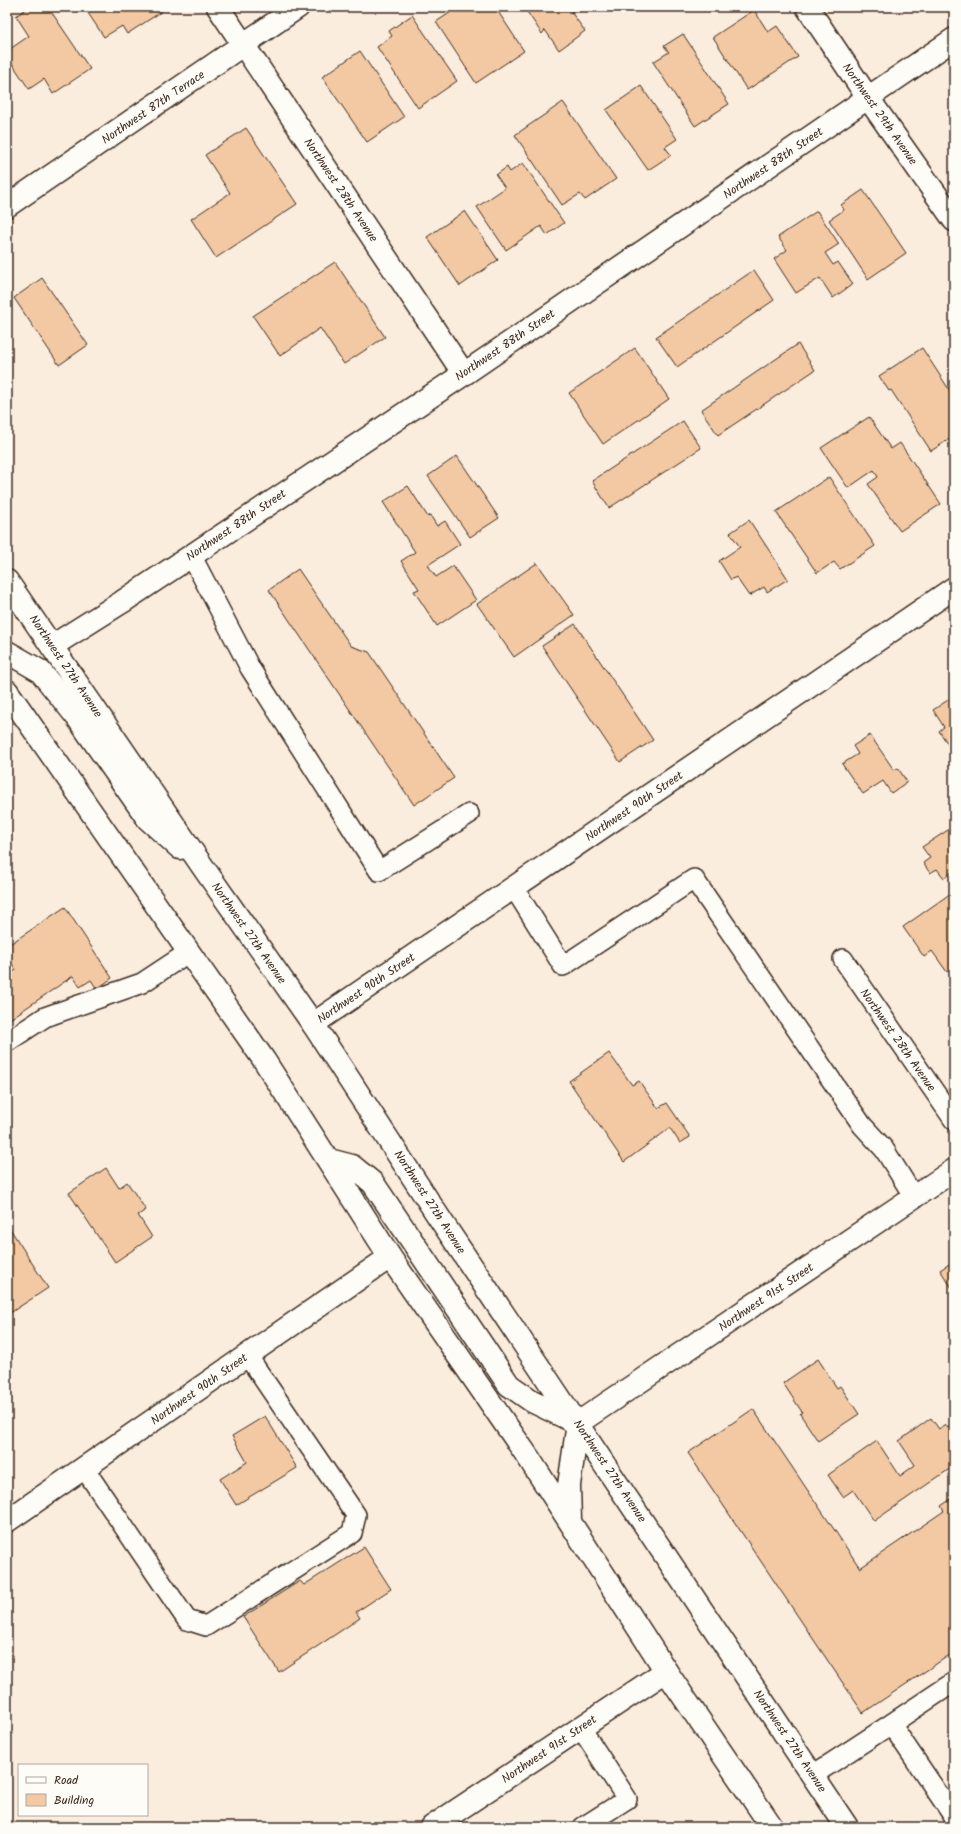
<svg xmlns="http://www.w3.org/2000/svg" width="961" height="1834" font-family="Kalam,sans-serif">
<style>
.building{fill:#f3c9a3;stroke:#3b2a1e}
.lines{fill:none;stroke-linecap:round;stroke-linejoin:round}
.service-casing{stroke:#3b2a1e;stroke-width:22}
.minor-casing{stroke:#3b2a1e;stroke-width:25}
.primary-casing{stroke:#3b2a1e;stroke-width:25}
.service{stroke:#fdfcf7;stroke-width:19}
.minor{stroke:#fdfcf7;stroke-width:22}
.primary{stroke:#fdfcf7;stroke-width:22}
.labels{text-anchor:middle;stroke-width:3;stroke-linejoin:round;paint-order:stroke}
.street-label{font-size:12px;fill:#3b2a1e;stroke:#fdfcf7}
</style>
<rect width="100%" height="100%" fill="#faedde"/>
<filter id="ink" filterUnits="userSpaceOnUse"><feTurbulence type="fractalNoise" baseFrequency=".025" numOctaves="2"/><feDisplacementMap in="SourceGraphic" scale="8" xChannelSelector="R" yChannelSelector="G"/><feConvolveMatrix kernelMatrix="1 2 1 2 8 2 1 2 1" color-interpolation-filters="sRGB"/></filter>
<g filter="url(#ink)">
<path class="building" d="M 29,7 L 48,7 L 90,69 L 53,94 L 44,79 L 29,89 L 7,56 L 7,51 L 29,36 L 16,16 Z
M 84,7 L 158,7 L 161,12 L 127,34 L 122,26 L 104,37 Z
M 452,7 L 495,7 L 524,51 L 476,83 L 436,22 L 454,10 Z
M 524,7 L 578,7 L 571,12 L 585,31 L 559,50 L 545,30 L 542,34 Z
M 754,10 L 768,32 L 777,26 L 798,57 L 747,90 L 713,37 Z
M 412,15 L 457,81 L 418,108 L 377,47 L 392,36 L 389,31 Z
M 683,34 L 729,104 L 695,126 L 653,62 L 669,52 L 664,46 Z
M 360,51 L 404,117 L 367,142 L 322,77 Z
M 641,86 L 677,139 L 665,147 L 671,155 L 648,170 L 606,110 Z
M 563,102 L 616,179 L 585,200 L 580,194 L 562,205 L 515,135 Z
M 246,128 L 297,204 L 216,258 L 191,219 L 230,193 L 205,155 Z
M 523,163 L 564,223 L 547,235 L 541,226 L 506,250 L 477,207 L 505,188 L 496,175 L 507,167 L 510,172 Z
M 863,190 L 906,253 L 868,279 L 829,220 L 844,210 L 841,205 Z
M 465,211 L 498,260 L 460,286 L 427,237 Z
M 817,211 L 839,244 L 825,253 L 833,265 L 838,262 L 853,284 L 833,298 L 820,278 L 796,293 L 774,259 L 787,250 L 778,237 Z
M 335,262 L 385,337 L 344,364 L 320,328 L 280,356 L 253,316 Z
M 754,270 L 774,300 L 677,367 L 656,337 Z
M 42,278 L 88,345 L 59,365 L 14,298 Z
M 798,344 L 815,370 L 718,435 L 701,410 Z
M 635,348 L 669,399 L 603,444 L 569,393 Z
M 922,348 L 954,397 L 954,436 L 931,451 L 891,390 L 889,391 L 879,376 Z
M 869,417 L 891,449 L 900,443 L 941,504 L 900,531 L 868,484 L 878,477 L 874,470 L 848,488 L 821,448 Z
M 683,421 L 701,448 L 609,508 L 592,481 Z
M 457,456 L 499,518 L 470,537 L 428,476 Z
M 829,477 L 875,546 L 840,569 L 834,562 L 817,573 L 776,512 Z
M 408,486 L 428,517 L 430,515 L 437,526 L 445,521 L 460,544 L 428,565 L 436,577 L 453,566 L 476,600 L 437,626 L 414,591 L 419,589 L 401,561 L 415,552 L 383,502 Z
M 749,520 L 788,579 L 767,592 L 764,587 L 749,596 L 736,577 L 731,580 L 719,561 L 740,547 L 730,533 Z
M 537,563 L 574,615 L 514,657 L 477,604 Z
M 298,569 L 351,646 L 369,652 L 454,778 L 414,805 L 269,590 Z
M 575,624 L 653,740 L 620,762 L 542,646 Z
M 954,696 L 954,753 L 939,731 L 944,727 L 933,710 Z
M 870,735 L 894,770 L 898,768 L 907,782 L 891,793 L 883,781 L 863,794 L 842,764 L 858,754 L 853,746 Z
M 954,826 L 954,871 L 944,878 L 937,869 L 930,873 L 923,863 L 930,858 L 922,847 Z
M 954,891 L 954,967 L 947,972 L 932,951 L 924,957 L 903,927 Z
M 65,907 L 112,978 L 97,989 L 91,980 L 80,987 L 73,976 L 7,1021 L 7,976 L 16,970 L 7,956 L 7,946 Z
M 609,1053 L 632,1085 L 639,1081 L 658,1108 L 667,1103 L 690,1137 L 680,1143 L 670,1128 L 624,1162 L 569,1081 Z
M 106,1168 L 119,1188 L 127,1182 L 146,1210 L 138,1215 L 152,1237 L 115,1262 L 69,1193 Z
M 7,1224 L 48,1288 L 7,1315 Z
M 954,1261 L 954,1291 L 940,1270 Z
M 818,1359 L 837,1388 L 840,1386 L 859,1414 L 818,1441 L 800,1414 L 802,1412 L 783,1383 Z
M 753,1409 L 860,1568 L 944,1511 L 941,1506 L 954,1497 L 954,1652 L 863,1713 L 688,1453 Z
M 265,1416 L 297,1468 L 236,1505 L 220,1479 L 247,1462 L 232,1436 Z
M 931,1418 L 939,1429 L 945,1424 L 948,1428 L 952,1424 L 954,1427 L 954,1466 L 874,1521 L 853,1490 L 843,1497 L 828,1475 L 877,1441 L 900,1476 L 915,1465 L 899,1441 Z
M 364,1547 L 391,1589 L 356,1612 L 360,1618 L 279,1672 L 243,1617 L 300,1581 L 304,1585 Z"/>
<g class="lines">
<defs>
<path id="service" d="M 191,555 L 250,668 L 379,871 L 469,814
M 514,888 L 563,966 L 694,879 L 862,1125 L 884,1149 L 914,1197
M 843,959 L 954,1120
M 7,1042 L 45,1017 L 142,983 L 189,952
M 84,1468 L 187,1620 L 206,1626 L 352,1533 L 356,1515 L 247,1355
M 954,1682 L 891,1724 L 954,1817
M 581,1728 L 627,1799 L 583,1827
M 813,1775 L 891,1724"/>
<path id="minor" d="M 218,7 L 464,374
M 807,7 L 868,98 L 954,220
M 7,206 L 298,7
M 52,646 L 122,602 L 464,374 L 954,39
M 313,1024 L 954,588
M 578,1423 L 954,1170
M 7,1521 L 390,1257
M 432,1827 L 666,1671"/>
<path id="primary" d="M 7,581 L 205,870 L 313,1024 L 442,1222 L 847,1827
M 7,652 L 40,671 L 77,717 L 148,819 L 180,848
M 7,691 L 264,1060 L 390,1257 L 528,1457 L 666,1671 L 772,1827
M 329,1160 L 352,1166 L 373,1183 L 509,1385 L 532,1401 L 577,1423
M 570,1521 L 569,1485 L 578,1423"/>
</defs>
<use href="#service" class="service-casing"/>
<use href="#minor" class="minor-casing"/>
<use href="#primary" class="primary-casing"/>
<use href="#service" class="service"/>
<use href="#minor" class="minor"/>
<use href="#primary" class="primary"/>
</g>
</g>
<g class="labels">
<g class="street-label">
<text transform="translate(153 107) rotate(-34)" y="4">Northwest 87th Terrace</text>
<text transform="translate(880 114) rotate(55)" y="4">Northwest 29th Avenue</text>
<text transform="translate(773 163) rotate(-34)" y="4">Northwest 88th Street</text>
<text transform="translate(341 190) rotate(56)" y="4">Northwest 28th Avenue</text>
<text transform="translate(505 345) rotate(-34)" y="4">Northwest 88th Street</text>
<text transform="translate(236 525) rotate(-34)" y="4">Northwest 88th Street</text>
<text transform="translate(66 666) rotate(56)" y="4">Northwest 27th Avenue</text>
<text transform="translate(634 806) rotate(-34)" y="4">Northwest 90th Street</text>
<text transform="translate(249 933) rotate(55)" y="4">Northwest 27th Avenue</text>
<text transform="translate(366 988) rotate(-34)" y="4">Northwest 90th Street</text>
<text transform="translate(898 1040) rotate(55)" y="4">Northwest 28th Avenue</text>
<text transform="translate(430 1202) rotate(57)" y="4">Northwest 27th Avenue</text>
<text transform="translate(766 1297) rotate(-34)" y="4">Northwest 91st Street</text>
<text transform="translate(199 1389) rotate(-35)" y="4">Northwest 90th Street</text>
<text transform="translate(610 1471) rotate(56)" y="4">Northwest 27th Avenue</text>
<text transform="translate(790 1741) rotate(56)" y="4">Northwest 27th Avenue</text>
<text transform="translate(549 1749) rotate(-34)" y="4">Northwest 91st Street</text>
</g>
</g>
<rect width="961" height="1834" fill="none" stroke="#fdfcf7" stroke-width="24"/>
<rect x="12" y="12" width="937" height="1810" fill="none" stroke="#3b2a1e" stroke-width="1.5" filter="url(#ink)"/>
<rect x="18" y="1764" width="130" height="52" fill="#fdfcf7" stroke="#afa8a0"/>
<rect x="26" y="1777" width="20" height="6" fill="#fdfcf7" stroke="#afa8a0"/>
<text x="54" y="1784" font-size="12" fill="#3b2a1e">Road</text>
<rect x="26" y="1794" width="20" height="12" fill="#f3c9a3" stroke="#afa8a0"/>
<text x="54" y="1804" font-size="12" fill="#3b2a1e">Building</text>
</svg>
